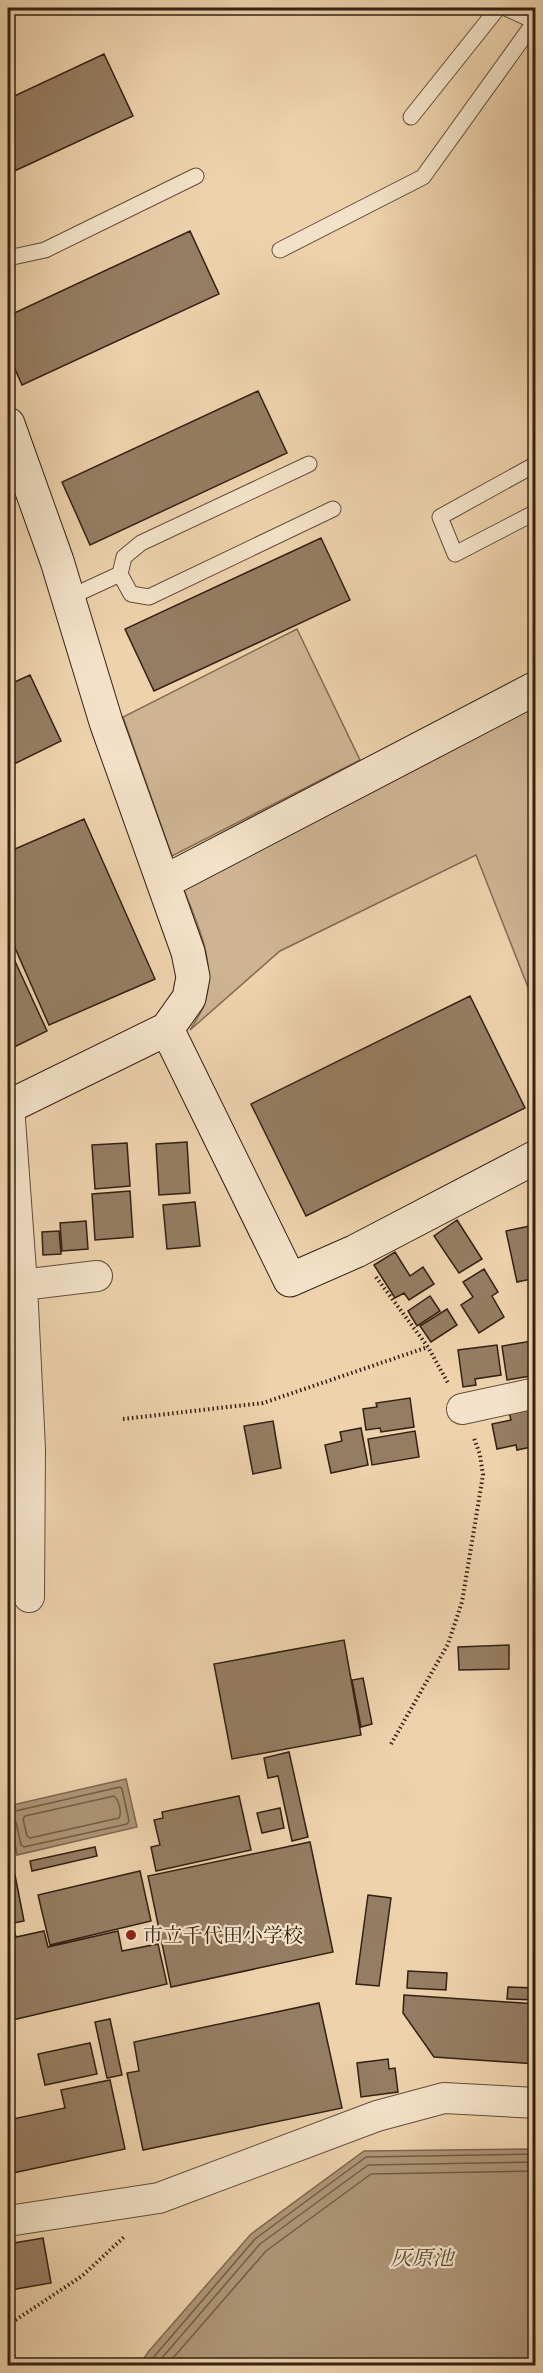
<svg xmlns="http://www.w3.org/2000/svg" width="543" height="2373" font-family="'EB Garamond','Noto Serif JP',serif">
<style>
.green{fill:#ceb492;stroke:#826a52;stroke-width:1.5}
.water{fill:#ae9678;stroke:#7e6750;stroke-width:1.5}
.lines{fill:none;stroke-linecap:round;stroke-linejoin:round}
.shore{stroke:#725c46;stroke-width:1.5}
.building{fill:#957d63;stroke:#352113;stroke-width:1.5}
.lane-casing{stroke:#634d39;stroke-width:17}
.street-casing{stroke:#634d39;stroke-width:32}
.secondary-casing{stroke:#352113;stroke-width:35}
.path{stroke:#352113;stroke-width:4;stroke-dasharray:1.5 3;stroke-linecap:butt}
.lane{stroke:#f3e2c9;stroke-width:15}
.street{stroke:#f3e2c9;stroke-width:30}
.secondary{stroke:#f3e2c9;stroke-width:33}
.poi-dot{fill:#8f2418;stroke:#f3e2c9;stroke-width:2}
.labels{text-anchor:middle;stroke-width:4.5;stroke-linejoin:round;paint-order:stroke}
.poi-label{font-size:20px;fill:#352113;stroke:#f3e2c9;text-anchor:start}
.water-label{font-size:21px;font-style:italic;fill:#5f4a36;stroke:#f3e2c9}
</style>
<rect width="100%" height="100%" fill="#edd2ac"/>
<filter id="stains"><feTurbulence type="fractalNoise" baseFrequency=".00333" numOctaves="4"/><feColorMatrix values="0 0 0 0 .2 0 0 0 0 .09 0 0 0 0 .02 0 0 0 .5 -.17"/></filter>
<radialGradient id="worn" r=".72"><stop offset=".6" stop-color="#630" stop-opacity="0"/><stop offset="1" stop-color="#630" stop-opacity=".3"/></radialGradient>
<path class="green" d="M 297,629 L 360,760 L 172,856 L 123,717 Z
M 535,706 L 535,1005 L 476,855 L 280,951 L 190,1030 C 195,1022 201,1013 204,1005 C 218,966 198,926 184,890 Z"/>
<path class="water" d="M 126,1779 L 137,1827 L 17,1855 L 8,1806 Z
M 535,2149 L 535,2365 L 139,2365 L 149,2351 L 251,2234 L 364,2151 Z"/>
<g class="lines">
<path class="shore" d="M 114,1796 C 119,1800 122,1813 119,1818 L 30,1838 L 27,1836 L 23,1819 L 25,1816 Z
M 8,1812 L 9,1814 L 11,1812 L 120,1787 L 122,1789 L 129,1821 L 127,1824 L 24,1847 L 21,1845 L 16,1822 L 9,1815 L 8,1817
M 146,2366 L 255,2239 L 366,2157 L 536,2154
M 155,2366 L 260,2244 L 368,2165 L 536,2162
M 166,2366 L 266,2251 L 371,2174 L 536,2171"/>
</g>
<path class="building" d="M 104,54 L 133,116 L 8,174 L 8,99 Z
M 190,231 L 219,294 L 22,385 L 8,353 L 8,316 Z
M 258,391 L 287,453 L 90,545 L 62,482 Z
M 321,538 L 350,600 L 154,691 L 125,629 Z
M 30,675 L 61,741 L 8,767 L 8,685 Z
M 84,819 L 155,979 L 49,1025 L 8,932 L 8,852 Z
M 8,946 L 47,1031 L 8,1050 Z
M 470,996 L 525,1108 L 306,1216 L 251,1104 Z
M 187,1142 L 190,1193 L 159,1195 L 156,1144 Z
M 127,1143 L 130,1186 L 95,1189 L 92,1145 Z
M 130,1191 L 133,1237 L 95,1240 L 92,1194 Z
M 195,1202 L 200,1246 L 167,1249 L 163,1205 Z
M 457,1220 L 482,1259 L 459,1273 L 434,1236 Z
M 86,1221 L 88,1249 L 62,1251 L 60,1223 Z
M 535,1225 L 536,1278 L 517,1282 L 506,1231 Z
M 59,1231 L 61,1254 L 43,1255 L 42,1232 Z
M 395,1252 L 410,1276 L 423,1267 L 434,1284 L 409,1300 L 404,1293 L 395,1298 L 374,1265 Z
M 484,1269 L 498,1292 L 492,1296 L 504,1317 L 479,1333 L 461,1305 L 473,1297 L 463,1282 Z
M 430,1296 L 440,1311 L 417,1326 L 408,1311 Z
M 447,1309 L 457,1325 L 431,1342 L 420,1326 Z
M 532,1341 L 533,1344 L 536,1343 L 536,1375 L 507,1380 L 502,1346 Z
M 497,1345 L 501,1375 L 475,1379 L 476,1385 L 463,1387 L 458,1350 Z
M 410,1398 L 414,1427 L 381,1432 L 380,1428 L 366,1430 L 363,1409 L 377,1407 L 376,1403 Z
M 536,1407 L 536,1446 L 517,1450 L 516,1445 L 497,1449 L 492,1424 L 511,1420 L 509,1412 Z
M 273,1421 L 281,1468 L 253,1474 L 244,1426 Z
M 361,1428 L 368,1465 L 331,1473 L 325,1445 L 342,1441 L 340,1432 Z
M 415,1431 L 419,1457 L 372,1465 L 368,1439 Z
M 344,1640 L 361,1735 L 232,1759 L 214,1664 Z
M 509,1645 L 509,1669 L 459,1670 L 458,1647 Z
M 363,1678 L 372,1724 L 361,1727 L 352,1680 Z
M 289,1752 L 308,1837 L 292,1841 L 278,1776 L 268,1778 L 264,1758 Z
M 239,1796 L 251,1850 L 156,1871 L 151,1847 L 160,1845 L 154,1820 L 163,1818 L 162,1812 Z
M 280,1808 L 284,1828 L 262,1833 L 257,1813 Z
M 310,1842 L 333,1952 L 171,1987 L 148,1876 Z
M 95,1847 L 97,1856 L 32,1871 L 30,1861 Z
M 140,1871 L 151,1921 L 50,1945 L 38,1895 Z
M 15,1875 L 24,1921 L 8,1924 L 8,1877 Z
M 368,1895 L 391,1898 L 379,1986 L 356,1984 Z
M 13,1926 L 16,1937 L 44,1931 L 48,1947 L 118,1931 L 122,1951 L 158,1944 L 167,1984 L 8,2021 L 8,1928 Z
M 408,1971 L 447,1973 L 446,1990 L 407,1988 Z
M 508,1987 L 536,1988 L 536,2000 L 507,1999 Z
M 404,1995 L 536,2004 L 536,2064 L 434,2057 L 403,2013 Z
M 319,2003 L 342,2108 L 143,2150 L 127,2073 L 139,2071 L 134,2042 Z
M 110,2019 L 122,2075 L 107,2078 L 95,2022 Z
M 90,2043 L 97,2074 L 45,2085 L 38,2054 Z
M 388,2059 L 389,2069 L 395,2068 L 398,2092 L 361,2097 L 357,2063 Z
M 110,2080 L 125,2149 L 8,2174 L 8,2120 L 65,2108 L 61,2090 Z
M 43,2238 L 51,2283 L 10,2290 L 8,2244 Z"/>
<g class="lines">
<defs>
<path id="lane" d="M 506,8 L 534,21
M 411,117 L 498,8
M 280,250 L 423,177 L 536,20
M 8,258 L 45,250 L 196,176
M 536,464 L 440,517 L 455,554 L 536,512
M 120,574 L 124,557 L 141,543 L 309,464
M 68,598 L 120,574 L 131,594 L 149,597 L 333,509"/>
<path id="street" d="M 9,1106 L 22,1285 L 30,1449 L 29,1597
M 22,1285 L 97,1276
M 462,1409 L 536,1393
M 8,2221 L 159,2198 L 377,2116 L 444,2098 L 536,2103"/>
<path id="secondary" d="M 8,424 L 57,561 L 106,722 L 188,952 L 193,977 L 189,998 L 167,1029 L 8,1107
M 164,882 L 536,688
M 167,1029 L 290,1280 L 356,1251 L 536,1157"/>
</defs>
<use href="#lane" class="lane-casing"/>
<use href="#street" class="street-casing"/>
<use href="#secondary" class="secondary-casing"/>
<path class="path" d="M 376,1277 L 428,1347 L 448,1383
M 123,1419 L 263,1403 L 428,1347
M 391,1744 L 448,1644 L 462,1602 L 483,1475 L 480,1455 L 474,1438
M 8,2325 L 82,2276 L 124,2237"/>
<use href="#lane" class="lane"/>
<use href="#street" class="street"/>
<use href="#secondary" class="secondary"/>
</g>
<circle class="poi-dot" cx="131" cy="1935" r="6"/>
<g class="labels">
<g class="poi-label">
<text x="143" y="1942">市立千代田小学校</text>
</g>
<g class="water-label">
<text x="422" y="2265">灰原池</text>
</g>
</g>
<rect width="543" height="2373" fill="none" stroke="#edd2ac" stroke-width="30"/>
<rect x="9" y="9" width="525" height="2355" fill="none" stroke="#352113" stroke-width="3"/>
<rect x="15" y="15" width="513" height="2343" fill="none" stroke="#352113" stroke-width="1.5"/>
<rect width="100%" height="100%" filter="url(#stains)"/>
<rect width="100%" height="100%" fill="url(#worn)"/>
</svg>
